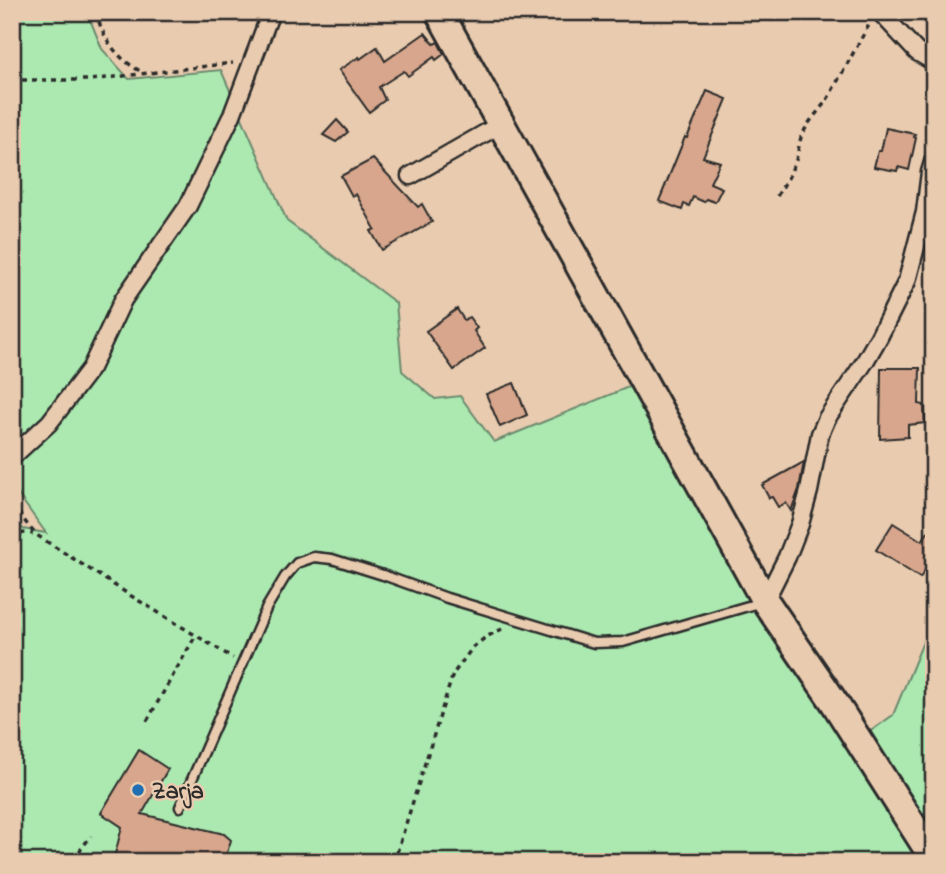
<svg xmlns="http://www.w3.org/2000/svg" width="946" height="874" font-family="'Indie Flower',sans-serif">
<style>
.green{fill:#abe9b0;stroke:#6b8a6e;stroke-width:2}
.building{fill:#d7a68c;stroke:#2b2b2b;stroke-width:2}
.lines{fill:none;stroke-linecap:round;stroke-linejoin:round}
.service-casing{stroke:#2b2b2b;stroke-width:13}
.minor-casing{stroke:#2b2b2b;stroke-width:21}
.primary-casing{stroke:#2b2b2b;stroke-width:32}
.path{stroke:#2b2b2b;stroke-width:3.5;stroke-dasharray:5 5;stroke-linecap:butt}
.service{stroke:#e9cbaf;stroke-width:8}
.minor{stroke:#e9cbaf;stroke-width:16}
.primary{stroke:#e9cbaf;stroke-width:26}
.poi-dot{fill:#1f6fb2;stroke:#e9cbaf;stroke-width:2.5}
.labels{text-anchor:middle;stroke-width:5;stroke-linejoin:round;paint-order:stroke}
.poi-label{font-size:24px;font-weight:bold;fill:#2b2b2b;stroke:#e9cbaf;text-anchor:start}
</style>
<rect width="100%" height="100%" fill="#e9cbaf"/>
<filter id="ink" filterUnits="userSpaceOnUse"><feTurbulence type="fractalNoise" baseFrequency=".0143" numOctaves="2"/><feDisplacementMap in="SourceGraphic" scale="14" xChannelSelector="R" yChannelSelector="G"/><feConvolveMatrix kernelMatrix="1 2 1 2 8 2 1 2 1" color-interpolation-filters="sRGB"/></filter>
<g filter="url(#ink)">
<path class="green" d="M 12,12 L 87,12 L 102,49 L 129,79 L 221,70 L 287,221 L 396,303 L 402,371 L 435,399 L 460,396 L 494,442 L 631,386 L 761,618 L 849,748 L 919,862 L 12,862 L 12,514 L 23,529 L 46,533 L 12,486 Z
M 934,625 L 934,837 L 868,733 L 893,715 L 923,642 Z"/>
<path class="building" d="M 425,33 L 434,44 L 438,42 L 444,54 L 436,60 L 434,57 L 408,76 L 404,71 L 379,87 L 385,100 L 369,112 L 339,70 L 359,57 L 360,59 L 377,47 L 385,61 Z
M 707,91 L 727,99 L 703,157 L 720,162 L 710,183 L 722,188 L 715,202 L 706,199 L 704,202 L 693,197 L 689,206 L 684,204 L 682,210 L 659,201 L 685,137 L 687,138 Z
M 337,120 L 348,132 L 336,142 L 323,135 Z
M 886,128 L 915,134 L 914,137 L 916,138 L 909,170 L 898,167 L 897,171 L 874,167 L 878,151 L 881,151 Z
M 373,159 L 418,207 L 422,204 L 432,222 L 382,250 L 371,231 L 375,229 L 356,194 L 352,196 L 341,176 Z
M 457,309 L 464,320 L 469,317 L 477,328 L 474,331 L 485,348 L 454,370 L 426,331 Z
M 881,368 L 920,368 L 919,404 L 924,405 L 925,423 L 908,425 L 908,437 L 880,439 Z
M 514,383 L 527,415 L 500,427 L 486,394 Z
M 804,462 L 799,489 L 791,511 L 786,503 L 778,507 L 772,497 L 769,498 L 762,485 Z
M 893,523 L 922,541 L 934,523 L 934,557 L 920,578 L 876,550 Z
M 139,750 L 168,769 L 142,814 L 224,834 L 231,840 L 224,862 L 113,862 L 122,827 L 101,813 Z"/>
<g class="lines">
<defs>
<path id="service" d="M 180,807 L 267,607 L 285,577 L 297,563 L 314,557 L 332,559 L 383,575 L 447,598 L 594,643 L 623,642 L 762,602"/>
<path id="minor" d="M 880,12 L 917,52 L 934,62
M 410,176 L 501,124
M 12,457 L 49,423 L 91,368 L 123,300 L 188,206 L 232,115 L 271,12
M 765,601 L 787,557 L 800,524 L 809,491 L 820,434 L 827,418 L 864,363 L 879,337 L 907,281 L 925,212 L 930,172 L 934,159"/>
<path id="primary" d="M 439,12 L 765,601 L 834,702 L 934,859"/>
</defs>
<use href="#service" class="service-casing"/>
<use href="#minor" class="minor-casing"/>
<use href="#primary" class="primary-casing"/>
<path class="path" d="M 96,12 C 103,39 117,59 142,72
M 12,80 L 90,80 L 233,63
M 777,196 L 788,178 L 796,160 L 801,137 L 808,124 L 827,100 L 870,23
M 12,505 L 35,534 L 128,594 L 233,658
M 12,539 C 18,533 25,532 33,534
M 147,721 L 196,635
M 76,862 L 81,849 L 91,836
M 394,862 L 453,674 L 473,647 L 486,637 L 504,628"/>
<use href="#service" class="service"/>
<use href="#minor" class="minor"/>
<use href="#primary" class="primary"/>
</g>
</g>
<circle class="poi-dot" cx="138" cy="790" r="7"/>
<g class="labels">
<g class="poi-label">
<text x="152" y="798">Zarja</text>
</g>
</g>
<rect width="946" height="874" fill="none" stroke="#e9cbaf" stroke-width="42"/>
<rect x="21" y="21" width="904" height="832" fill="none" stroke="#2b2b2b" stroke-width="2.5" filter="url(#ink)"/>
</svg>
